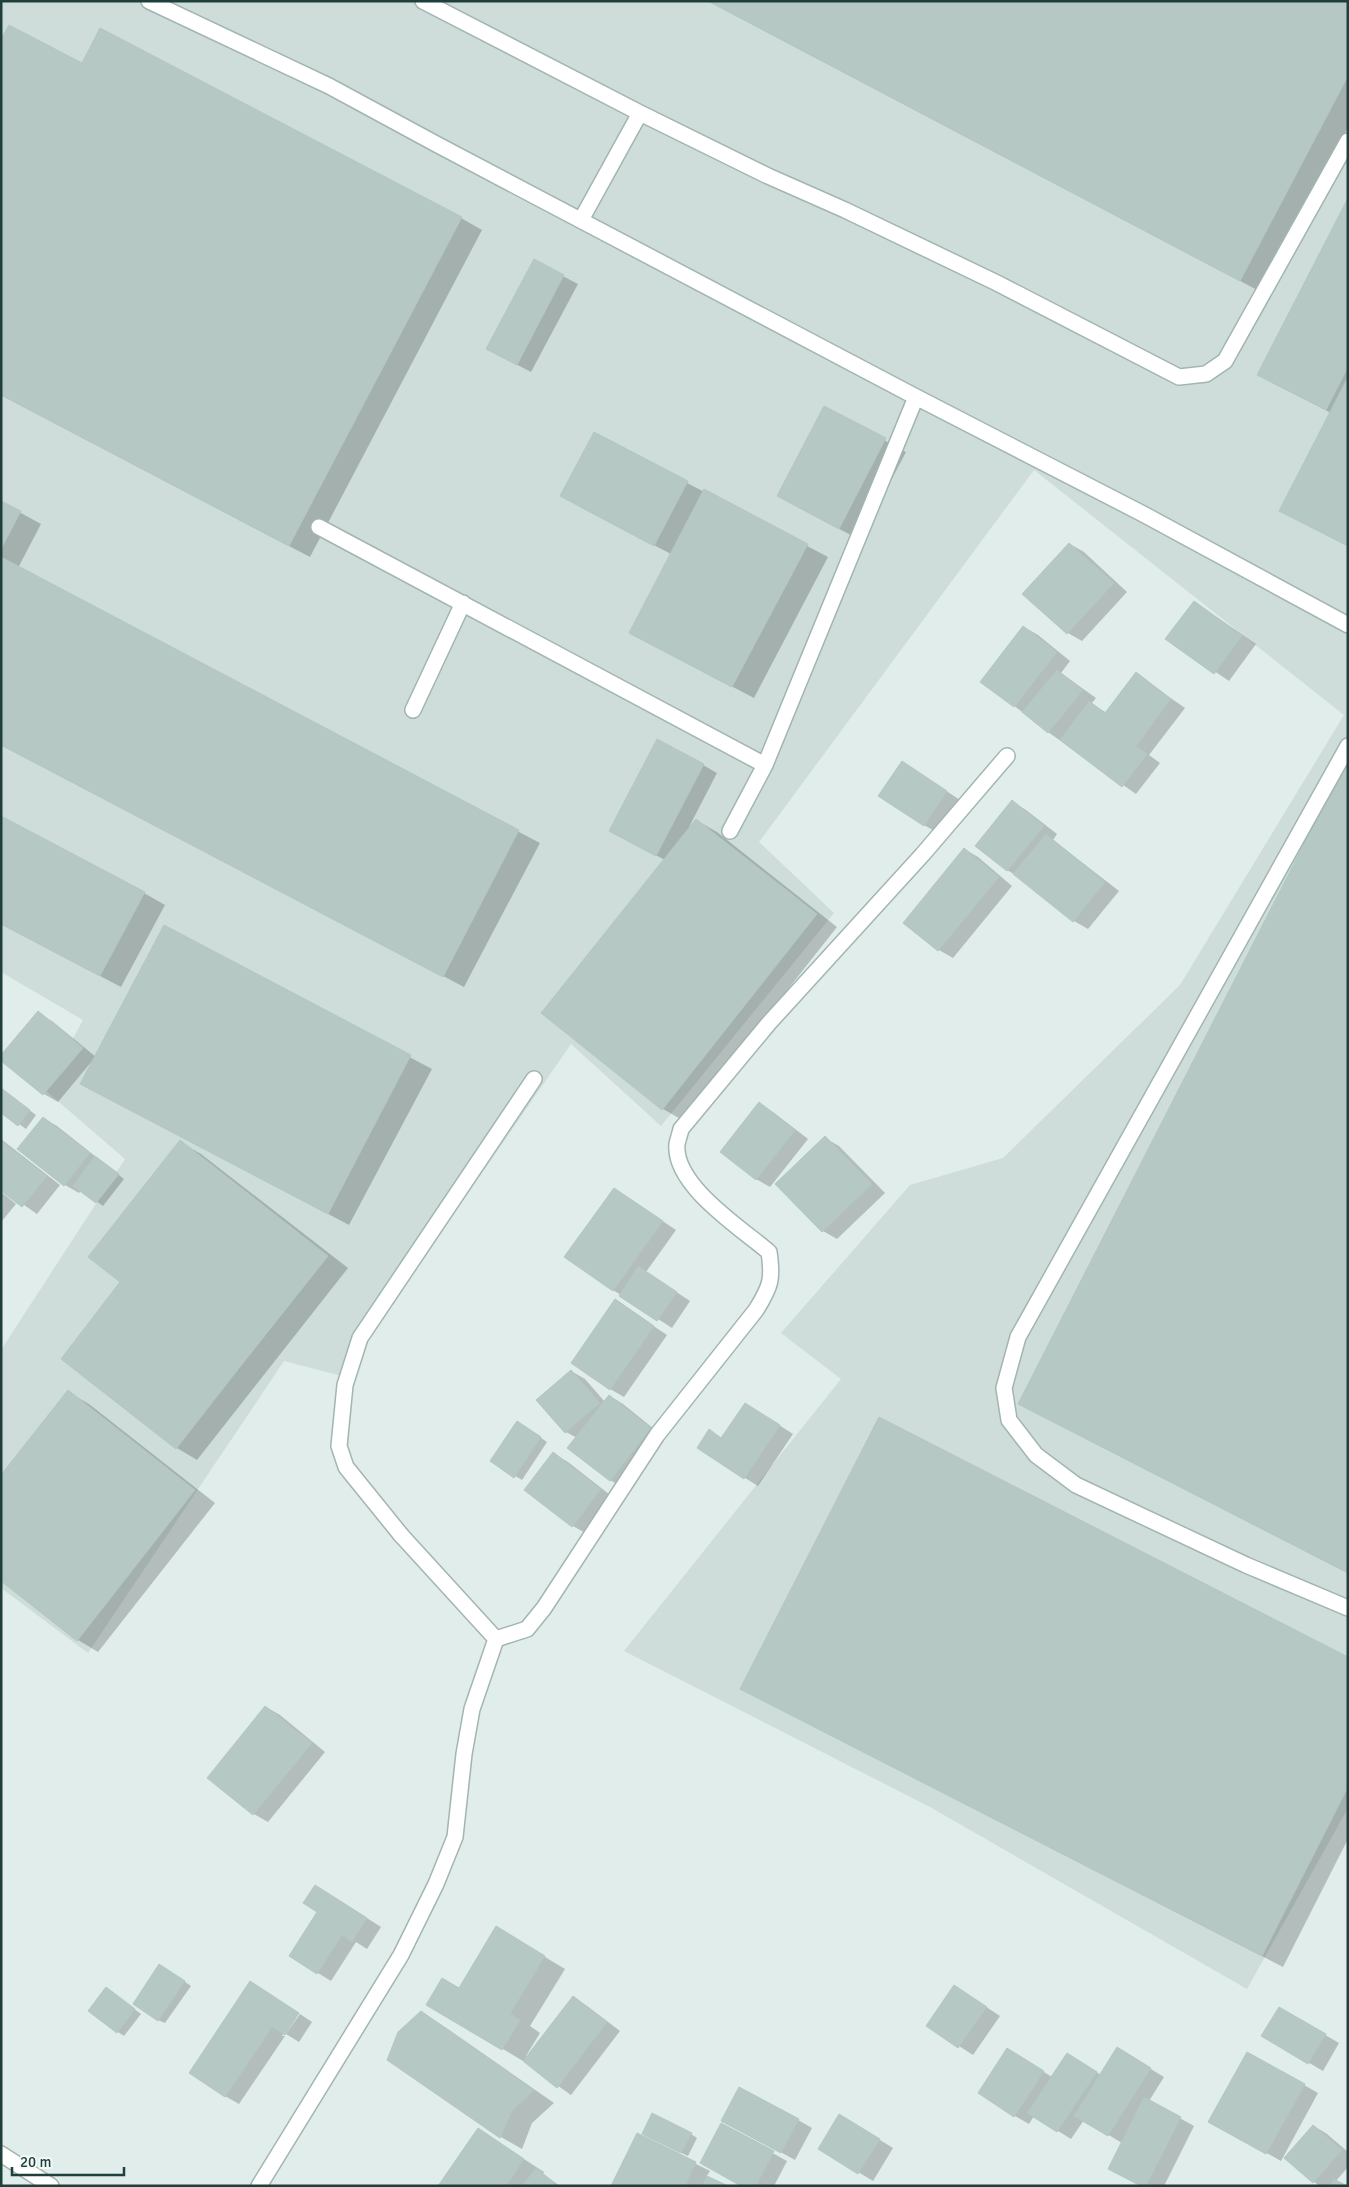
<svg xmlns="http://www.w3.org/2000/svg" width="1349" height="2187" font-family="Signika,sans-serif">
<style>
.built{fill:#ceddd9}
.shadow{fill:#0003}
.building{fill:#b5c8c4;stroke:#b2c7c3}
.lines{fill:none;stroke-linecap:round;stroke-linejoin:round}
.service-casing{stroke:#a2b5b3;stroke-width:18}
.minor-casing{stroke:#a2b5b3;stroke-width:18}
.service{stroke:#fff;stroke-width:15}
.minor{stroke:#fff;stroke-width:15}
</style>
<rect width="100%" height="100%" fill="#e0edea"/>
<path class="built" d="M 1,1 L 1348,1 L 1348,1808 L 1247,1989 L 930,1807 L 624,1651 L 841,1379 L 781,1333 L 910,1185 L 1003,1158 L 1180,985 L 1344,715 L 1034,470 L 759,842 L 834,913 L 661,1126 L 571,1044 L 342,1376 L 284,1361 L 88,1653 L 1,1588 L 1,1350 L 125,1159 L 45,1090 L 83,1020 L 1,972 Z"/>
<path class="shadow" d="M 708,1 L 1348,1 L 1348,127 L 1261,292 Z
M 83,64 L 461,218 L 482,230 L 310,557 L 1,395 Z
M 1348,200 L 1348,546 L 1281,511 L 1331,413 L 1259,375 Z
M 534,261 L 578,284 L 531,372 L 502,357 Z
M 825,408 L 906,452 L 860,540 L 800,508 Z
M 594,434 L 828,557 L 754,698 L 651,644 L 671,554 L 582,508 Z
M 1,502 L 41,524 L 18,568 L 540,843 L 464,987 L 1,745 Z
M 1070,544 L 1084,552 L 1127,592 L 1082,641 L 1068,633 Z
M 1195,602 L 1256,644 L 1229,681 L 1167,639 Z
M 1024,627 L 1038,635 L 1070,661 L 1061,673 L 1096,698 L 1091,704 L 1107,713 L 1136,674 L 1185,708 L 1149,755 L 1160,763 L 1136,794 L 1048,732 L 982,681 Z
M 1348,761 L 1348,1573 L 1019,1404 Z
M 703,765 L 717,773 L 689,827 L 696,820 L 717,832 L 837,927 L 684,1121 L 663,1109 L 543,1013 L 665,860 L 625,839 Z
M 916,771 L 960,800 L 938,833 L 924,825 Z
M 1012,802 L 1026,810 L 1057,834 L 1053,840 L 1119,891 L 1088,929 L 1074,921 L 1019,877 L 1007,870 Z
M 964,849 L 978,857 L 1012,886 L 953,958 L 939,950 L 905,923 Z
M 144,893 L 165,905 L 121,987 L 1,924 Z
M 165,927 L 432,1069 L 349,1225 L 103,1095 L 93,1060 L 58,1102 L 44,1094 L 1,1059 L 38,1013 L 52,1021 L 96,1057 Z
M 1,1089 L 36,1115 L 26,1129 L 1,1111 Z
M 759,1104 L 773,1112 L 808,1139 L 770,1187 L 756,1179 Z
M 43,1118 L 57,1126 L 124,1179 L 103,1206 L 81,1190 L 79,1193 L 65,1185 L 19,1149 Z
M 825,1138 L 839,1146 L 885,1193 L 837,1239 L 823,1231 Z
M 1,1139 L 60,1185 L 37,1214 L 1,1189 Z
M 180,1142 L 201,1154 L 348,1268 L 197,1460 L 177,1448 L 62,1358 L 122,1282 Z
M 615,1189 L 676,1230 L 646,1272 L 690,1301 L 672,1328 L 613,1290 Z
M 1,1192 L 16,1204 L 1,1222 Z
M 616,1301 L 667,1335 L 624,1397 L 610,1389 Z
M 571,1371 L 585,1379 L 605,1402 L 610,1396 L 623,1404 L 664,1437 L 624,1488 L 610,1480 L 577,1438 L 566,1432 Z
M 68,1392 L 89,1404 L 215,1503 L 98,1652 L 78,1640 Z
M 759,1412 L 793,1434 L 758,1486 L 745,1478 L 709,1431 L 722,1439 Z
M 524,1426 L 547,1442 L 522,1480 L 491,1461 Z
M 554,1454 L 568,1462 L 614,1498 L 587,1534 L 573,1526 Z
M 1348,1658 L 1348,1839 L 1283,1967 L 742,1689 Z
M 266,1707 L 280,1715 L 325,1752 L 268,1822 L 254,1814 L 209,1778 Z
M 329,1894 L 381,1927 L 367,1949 L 356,1942 L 331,1981 L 318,1973 L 318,1912 Z
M 497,1928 L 565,1969 L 530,2026 L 540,2033 L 526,2056 L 528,2057 L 573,1997 L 587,2006 L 620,2031 L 571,2095 L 523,2061 L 428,2004 L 460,1990 Z
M 166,1969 L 191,1986 L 165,2023 L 158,2020 Z
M 251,1982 L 298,2013 L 282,2036 L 285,2036 L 239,2104 L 225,2096 Z
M 106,1988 L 141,2014 L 124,2036 L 118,2032 Z
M 968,1995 L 1000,2016 L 973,2055 L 928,2026 Z
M 1279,2008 L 1339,2043 L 1323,2071 L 1263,2036 Z
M 421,2013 L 442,2025 L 554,2103 L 532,2123 L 522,2149 L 501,2137 L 389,2060 Z
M 300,2014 L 312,2022 L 299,2042 L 286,2034 Z
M 1248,2053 L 1318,2093 L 1281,2161 L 1210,2121 Z
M 1131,2057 L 1164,2077 L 1149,2101 L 1194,2126 L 1164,2186 L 1142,2186 L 1122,2143 L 1084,2120 L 1071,2139 L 1034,2116 L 1029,2124 L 1015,2116 L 1021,2058 L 1052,2077 L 1081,2062 L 1101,2075 Z
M 798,2120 L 812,2128 L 795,2160 L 736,2128 Z
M 854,2124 L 893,2148 L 873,2181 L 820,2149 Z
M 722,2125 L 787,2161 L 774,2186 L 743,2186 Z
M 1314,2126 L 1327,2134 L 1348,2152 L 1348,2167 L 1336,2181 L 1344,2186 L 1320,2186 L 1314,2182 Z
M 479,2130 L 544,2172 L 543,2174 L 560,2186 L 439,2186 Z
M 691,2134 L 697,2138 L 688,2156 L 650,2138 Z
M 638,2135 L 710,2171 L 706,2177 L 725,2186 L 614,2186 Z"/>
<path class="building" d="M 708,1 L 1348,1 L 1348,76 L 1240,281 Z
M 9,25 L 82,63 L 100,28 L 462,217 L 289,546 L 1,395 L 1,39 Z
M 1348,198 L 1348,367 L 1326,410 L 1257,375 Z
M 534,259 L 564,275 L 517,365 L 486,349 Z
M 1348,377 L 1348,546 L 1279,511 Z
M 824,406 L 886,438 L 839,529 L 777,496 Z
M 594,432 L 688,481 L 654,546 L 560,496 Z
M 704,489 L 808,544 L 732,687 L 629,633 Z
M 1,501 L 21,511 L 1,549 Z
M 1069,543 L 1114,583 L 1067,634 L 1022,594 Z
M 1,557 L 519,830 L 443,977 L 1,745 Z
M 1194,601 L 1242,636 L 1214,674 L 1165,639 Z
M 1023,626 L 1057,652 L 1014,707 L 980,682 Z
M 1057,670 L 1083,690 L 1048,733 L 1022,712 Z
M 1136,672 L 1171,699 L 1136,746 L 1147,754 L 1122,787 L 1060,740 L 1089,701 L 1105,713 Z
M 657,739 L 704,764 L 656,856 L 609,831 Z
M 1348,758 L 1348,1573 L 1018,1404 Z
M 902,761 L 947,791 L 924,826 L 878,796 Z
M 1012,800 L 1044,826 L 1007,871 L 975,846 Z
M 1,816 L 145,892 L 100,976 L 1,924 Z
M 696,819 L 817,914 L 662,1110 L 541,1013 Z
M 1046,834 L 1105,882 L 1073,922 L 1013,874 Z
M 964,848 L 999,877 L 938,951 L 903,923 Z
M 164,925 L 411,1055 L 328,1214 L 80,1084 Z
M 38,1011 L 83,1048 L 43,1095 L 1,1061 L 1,1055 Z
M 1,1088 L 30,1110 L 18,1126 L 1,1113 Z
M 759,1102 L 795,1130 L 756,1180 L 720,1152 Z
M 43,1117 L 90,1153 L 64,1186 L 17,1149 Z
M 825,1136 L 872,1184 L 822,1232 L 775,1184 Z
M 180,1140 L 328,1256 L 236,1372 L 88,1257 Z
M 1,1141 L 47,1176 L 22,1207 L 1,1191 Z
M 95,1156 L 119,1174 L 96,1203 L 73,1186 Z
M 614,1188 L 663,1221 L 613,1291 L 564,1257 Z
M 638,1266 L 677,1292 L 657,1321 L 619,1296 Z
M 120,1282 L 236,1372 L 176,1449 L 61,1359 Z
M 615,1299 L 654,1326 L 610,1390 L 571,1363 Z
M 571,1370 L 600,1403 L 565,1433 L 536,1400 Z
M 68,1390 L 195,1490 L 77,1641 L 1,1581 L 1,1475 Z
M 609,1395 L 651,1428 L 610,1481 L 567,1448 Z
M 745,1403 L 780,1425 L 744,1479 L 697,1448 L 709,1429 L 721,1438 Z
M 879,1417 L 1348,1657 L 1348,1787 L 1262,1956 L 740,1689 Z
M 517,1421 L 541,1437 L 514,1478 L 490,1461 Z
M 553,1452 L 601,1489 L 572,1527 L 524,1490 Z
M 265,1706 L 312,1743 L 253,1815 L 207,1778 Z
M 315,1885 L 367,1918 L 352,1942 L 342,1935 L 317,1974 L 289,1956 L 317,1912 L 303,1903 Z
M 496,1926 L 545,1956 L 510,2014 L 520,2020 L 502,2050 L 426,2005 L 442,1978 L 459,1988 Z
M 159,1964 L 185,1981 L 158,2021 L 133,2004 Z
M 250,1981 L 299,2013 L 285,2035 L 272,2027 L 225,2097 L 189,2073 Z
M 954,1985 L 987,2007 L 958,2048 L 926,2026 Z
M 106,1987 L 135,2009 L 117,2033 L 88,2011 Z
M 573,1996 L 607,2022 L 557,2088 L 523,2061 Z
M 1279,2007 L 1326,2034 L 1308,2064 L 1261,2036 Z
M 421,2011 L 534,2090 L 512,2111 L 500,2138 L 387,2060 L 398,2032 Z
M 1117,2047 L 1151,2068 L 1108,2136 L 1074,2116 Z
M 1007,2048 L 1044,2071 L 1014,2117 L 978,2093 Z
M 1247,2052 L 1305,2084 L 1266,2154 L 1208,2122 Z
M 1067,2053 L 1097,2072 L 1057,2132 L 1027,2113 Z
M 739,2087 L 799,2119 L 781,2153 L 721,2121 Z
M 1144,2097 L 1181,2117 L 1146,2186 L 1141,2186 L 1108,2169 Z
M 652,2113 L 692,2133 L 681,2153 L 642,2134 Z
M 839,2114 L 880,2139 L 858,2174 L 818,2149 Z
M 721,2123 L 774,2151 L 756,2186 L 741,2186 L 700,2163 Z
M 1313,2125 L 1342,2150 L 1313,2183 L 1284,2158 Z
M 478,2128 L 524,2159 L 506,2186 L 438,2186 Z
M 637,2133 L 696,2162 L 685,2186 L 611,2186 Z
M 536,2168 L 558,2186 L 522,2186 Z
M 707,2176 L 728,2186 L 702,2186 Z
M 1334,2179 L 1347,2186 L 1330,2186 Z"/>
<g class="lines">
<defs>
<path id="service" d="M 149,1 L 329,86 L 438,145 L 916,397 L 1145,515 L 1348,625
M 423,1 L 640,113 L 768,176 L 845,210 L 997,283 L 1179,377 L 1206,374 L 1225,361 L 1348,141
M 581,220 L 640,113
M 319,527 L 765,765
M 413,710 L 463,603
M 1348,746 L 1018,1337 L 1004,1388 L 1009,1420 L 1036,1455 L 1076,1485 L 1246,1565 L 1348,1608
M 730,831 L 765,765 L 916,397
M 401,1535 L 346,1467 L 339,1446 L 345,1385 L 360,1338 L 534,1079"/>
<path id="minor" d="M 401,1535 L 496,1639
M 496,1639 L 527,1629 L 544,1608 L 657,1435 L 756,1310 C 771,1286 773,1279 769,1252 C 741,1228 673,1185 677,1144 C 678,1139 680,1134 681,1129 L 769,1023 L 923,854 L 1007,756
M 1,2154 L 51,2186
M 259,2186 L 401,1955 L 436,1884 L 455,1837 L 464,1754 L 472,1709 L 496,1639"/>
</defs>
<use href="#service" class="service-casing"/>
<use href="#minor" class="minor-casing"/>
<use href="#service" class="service"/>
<use href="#minor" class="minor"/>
</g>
<rect width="1349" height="2187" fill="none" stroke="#1f3f3d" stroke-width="5"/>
<path d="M12 2167v8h112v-8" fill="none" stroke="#1f3f3d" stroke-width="2.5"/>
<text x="20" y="2167" font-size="15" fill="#1f3f3d" stroke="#f1f9f7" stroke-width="4" paint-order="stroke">20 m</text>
</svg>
